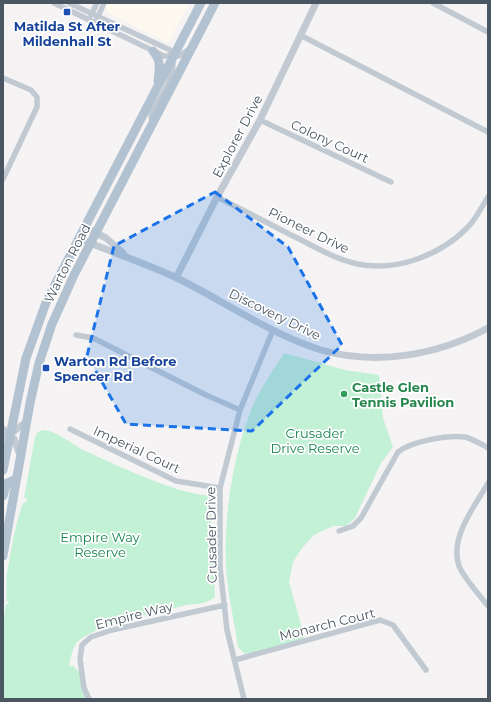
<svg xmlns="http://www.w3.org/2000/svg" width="491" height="702" font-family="Montserrat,sans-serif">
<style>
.commercial{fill:#fdf9ef}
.green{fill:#c3f1d5}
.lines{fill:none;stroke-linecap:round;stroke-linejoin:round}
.minor{stroke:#c1cad2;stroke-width:5.5}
.tertiary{stroke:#c1cad2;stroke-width:7}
.primary{stroke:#b3c2d1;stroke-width:9}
.marked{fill:#1a73e8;fill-opacity:0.2;stroke:#1a73e8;stroke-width:3;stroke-dasharray:8 5;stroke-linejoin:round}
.transit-dot{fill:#1a4fb4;stroke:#fff;stroke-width:1.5}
.leisure-dot{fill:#2e9e5b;stroke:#fff;stroke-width:1.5}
.labels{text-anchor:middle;stroke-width:3.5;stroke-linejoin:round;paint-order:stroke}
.transit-label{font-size:13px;font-weight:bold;fill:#164399;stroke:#fff}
.street-label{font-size:13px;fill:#4a5661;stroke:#fff}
.leisure-label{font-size:13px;font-weight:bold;fill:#27864d;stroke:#fff;text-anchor:start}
.park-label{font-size:13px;fill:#17864f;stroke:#fff}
</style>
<rect width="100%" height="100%" fill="#f5f3f3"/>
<path class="commercial" d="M 107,3 L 189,3 L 168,43 L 107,12 L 105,7 Z"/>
<path class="green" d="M 284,353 L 345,370 L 379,375 L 383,418 L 393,447 L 381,463 L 355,518 L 346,526 L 333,526 L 314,535 L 302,548 L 293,562 L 289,582 L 305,639 L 259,653 L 245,654 L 238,647 C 235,624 229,601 227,578 C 221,526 234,444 257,397 C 265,382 275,367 284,353 Z
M 43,430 C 57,431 70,443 83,450 C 119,466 171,492 210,496 L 215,597 C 205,605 198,603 186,605 C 164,611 88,626 76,644 C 72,649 70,661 69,667 L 72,665 L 80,673 L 87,699 L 3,699 L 3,627 L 6,604 L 8,604 L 9,601 L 6,601 C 7,591 6,582 7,573 C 11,550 15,525 23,503 L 26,502 L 27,497 L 24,498 L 35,437 L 38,432 Z"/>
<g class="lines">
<path class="minor" d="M 54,3 L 164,56 L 179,56 L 188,50
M 69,3 L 170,50 C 181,73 160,95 151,115 L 152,122
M 433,3 L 488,32
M 91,15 L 97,3
M 97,19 L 104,3
M 300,35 L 488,132
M 3,78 L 31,90 L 37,97 L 37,107 L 3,179
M 260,120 L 391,182
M 217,197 C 243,210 268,223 293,236 C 314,246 334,259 357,264 C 397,272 441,255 468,227 C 476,219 482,206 488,197
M 76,335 L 93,338 L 206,395 L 240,410
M 70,429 L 176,481 L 220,488
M 488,483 C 475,506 449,538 459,566 C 465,580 479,594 488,606
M 339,531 L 353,526 L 361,518 L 398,452 C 412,441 447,435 465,437 C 473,439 481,444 488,448
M 235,660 L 380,620 L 393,625 L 426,670
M 89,699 L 84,688 L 80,659 L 82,645 L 91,637 L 112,630 L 225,605
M 244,699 L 227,630 L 220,567 L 220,488 L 240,410 L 273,330"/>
<path class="tertiary" d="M 84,227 L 106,238 L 123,253
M 78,238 C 111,252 145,263 177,278 C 224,301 270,334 321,350 C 377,366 438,355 488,328
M 176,278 L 217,197 L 260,120 L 316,3
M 3,429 L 14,439 L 20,455
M 3,436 L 9,435 L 26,422"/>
<path class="primary" d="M 153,51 C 162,61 159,69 158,81
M 3,470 L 26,358 L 47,300 L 201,3
M 3,496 L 7,483 L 16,479
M 3,556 L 30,403 L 39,363 L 52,324 L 74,275 L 215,3"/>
</g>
<path class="marked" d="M 215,192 L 288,247 L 342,345 L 252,431 L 126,424 L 87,356 L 114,246 Z"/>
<g class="transit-dot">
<rect x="63" y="8" width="8" height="8" rx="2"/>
<rect x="42" y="364" width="8" height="8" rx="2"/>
</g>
<circle class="leisure-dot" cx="344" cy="394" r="4"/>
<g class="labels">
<g class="transit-label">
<text x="67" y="31">Matilda St After<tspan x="67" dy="15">Mildenhall St</tspan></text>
<text x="54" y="366" text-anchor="start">Warton Rd Before<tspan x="54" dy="15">Spencer Rd</tspan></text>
</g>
<g class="street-label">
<text transform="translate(237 136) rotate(-62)" y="5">Explorer Drive</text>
<text transform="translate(330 141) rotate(25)" y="5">Colony Court</text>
<text transform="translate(309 230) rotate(26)" y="5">Pioneer Drive</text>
<text transform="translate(67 263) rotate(-63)" y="5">Warton Road</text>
<text transform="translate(275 314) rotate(26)" y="5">Discovery Drive</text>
<text transform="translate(137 449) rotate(25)" y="5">Imperial Court</text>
<text transform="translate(211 535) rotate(-91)" y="5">Crusader Drive</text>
<text transform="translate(134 615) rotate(-14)" y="5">Empire Way</text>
<text transform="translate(327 624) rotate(-14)" y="5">Monarch Court</text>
</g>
<g class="leisure-label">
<text x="352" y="392">Castle Glen<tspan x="352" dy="15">Tennis Pavilion</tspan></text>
</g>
<g class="park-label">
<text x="315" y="438">Crusader<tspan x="315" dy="15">Drive Reserve</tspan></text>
<text x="100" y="542">Empire Way<tspan x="100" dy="15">Reserve</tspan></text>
</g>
</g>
<rect width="491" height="702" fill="none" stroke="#4a5661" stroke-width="8"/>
</svg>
